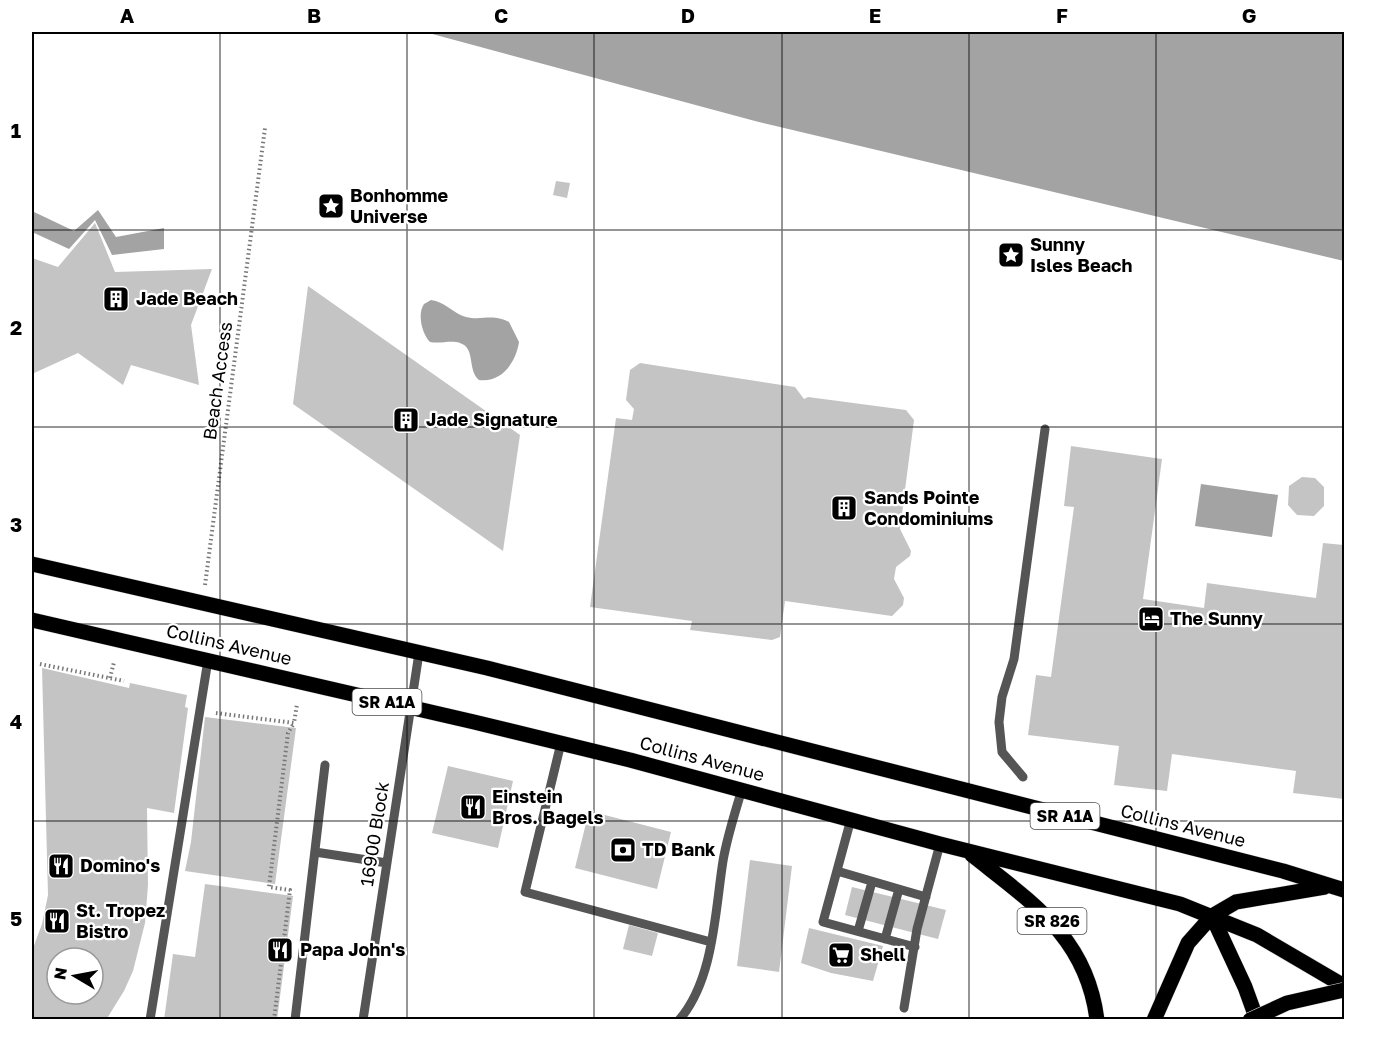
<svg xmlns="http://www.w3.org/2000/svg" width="1376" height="1051" font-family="'Golos Text',sans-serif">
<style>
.water{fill:#a3a3a3}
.building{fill:#c4c4c4;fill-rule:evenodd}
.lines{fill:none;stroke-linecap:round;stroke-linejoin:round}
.primary-casing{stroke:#dbdbdb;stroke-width:16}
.path{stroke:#777;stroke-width:4;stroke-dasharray:1.5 3;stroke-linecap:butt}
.service{stroke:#555;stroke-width:9}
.primary{stroke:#000;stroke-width:15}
.primary-bridge-casing{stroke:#dbdbdb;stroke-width:16;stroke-linecap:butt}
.primary-bridge{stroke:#000;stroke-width:15}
.grid{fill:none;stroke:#000;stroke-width:1.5;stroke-opacity:0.55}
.labels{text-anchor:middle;stroke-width:4.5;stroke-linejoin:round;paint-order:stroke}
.shield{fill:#fff;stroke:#4c4c4c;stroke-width:1.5}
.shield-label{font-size:16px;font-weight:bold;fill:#000}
.poi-label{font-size:18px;font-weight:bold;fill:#000;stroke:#fff;text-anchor:start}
.street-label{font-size:18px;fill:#000;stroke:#fff}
.neatline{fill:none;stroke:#000;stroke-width:2}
.grid-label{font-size:20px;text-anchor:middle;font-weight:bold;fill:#000}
</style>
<rect width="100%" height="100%" fill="#fff"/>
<path class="water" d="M 425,32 L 1344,32 L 1344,261 L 755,121 Z
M 98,210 L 116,237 L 164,228 L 164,249 L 112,255 L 95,220 L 69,249 L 32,232 L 32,211 L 74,231 Z
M 431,300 C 444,301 454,314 466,317 C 482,321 492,313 509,322 L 519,342 C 516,362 502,383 479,380 C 467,370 476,348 460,343 C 451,340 440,344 430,342 C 422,334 417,314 424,304 Z
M 1201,484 L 1278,495 L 1272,537 L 1195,526 Z"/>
<path class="building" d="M 556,181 L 570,183 L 567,198 L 553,195 Z
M 95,223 L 115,272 L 212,269 L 191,325 L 199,385 L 131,365 L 123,385 L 78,353 L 32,374 L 32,258 L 58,267 Z
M 308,286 L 520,435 L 503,551 L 293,404 Z
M 640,363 L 795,387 L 804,399 L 808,397 L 906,410 L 914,420 L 900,529 L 911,551 L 910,556 L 896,567 L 894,579 L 904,598 L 903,605 L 892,616 L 785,601 L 780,637 L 772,640 L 690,630 L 692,621 L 590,607 L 616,418 L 632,420 L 634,409 L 626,400 L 630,370 Z
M 1071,446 L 1162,459 L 1143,599 L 1204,608 L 1207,583 L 1316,598 L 1323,543 L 1344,545 L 1344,799 L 1293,793 L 1296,771 L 1172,754 L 1167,791 L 1114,785 L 1119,746 L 1028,735 L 1036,675 L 1051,677 L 1074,507 L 1064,506 Z
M 1302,477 L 1315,478 L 1324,487 L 1324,506 L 1314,516 L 1297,515 L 1288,505 L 1289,486 Z
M 42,668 L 129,688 L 130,683 L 187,695 L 185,707 L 188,708 L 174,813 L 147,808 L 148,885 L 145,923 L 133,971 L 124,991 L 106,1020 L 32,1020 L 32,951 L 42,924 L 48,895 ZM 57,958 L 93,958 L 93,994 L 57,994 Z
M 205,717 L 296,728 L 275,884 L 185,871 L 191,842 Z
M 448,766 L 513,781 L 498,848 L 432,833 Z
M 589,811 L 671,832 L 657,889 L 575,868 Z
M 750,860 L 792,866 L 779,972 L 737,966 Z
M 205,884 L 293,896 L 277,1020 L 164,1020 L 173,954 L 195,957 Z
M 852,887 L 946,910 L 938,939 L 845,915 Z
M 629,925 L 658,933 L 652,956 L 623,949 Z
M 809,928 L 883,946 L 873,981 L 831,973 L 801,963 Z"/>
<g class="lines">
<defs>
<path id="primary" d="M 32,564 L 487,668 L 1283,871 L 1344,890
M 32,620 L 474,722 L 630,760 L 940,844 L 1180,904 L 1257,935 L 1344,986
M 972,855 C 1031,902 1087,937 1097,1020
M 1212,916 L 1245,987 L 1257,1020
M 1154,1020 L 1188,943 L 1212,916 L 1236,902 L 1325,887"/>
</defs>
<use href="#primary" class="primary-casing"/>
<path class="path" d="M 205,585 L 265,128
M 40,664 L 124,681
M 110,678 L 114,662
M 216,713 L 294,723 L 297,704
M 274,1020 L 290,890 L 269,887 L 288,733 L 294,723"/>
<path class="service" d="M 561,743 L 525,892 L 711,942
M 1023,777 L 1002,752 L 999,722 L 1002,697 L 1014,659 L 1045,429
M 851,819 L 823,922 L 915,947
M 315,852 L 387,863
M 837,871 L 926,897
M 858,931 L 872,882
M 885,939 L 899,889
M 904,1008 L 917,929 L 940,844
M 150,1020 L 208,660
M 295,1020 L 325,765
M 363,1020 L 419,653
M 679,1020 C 714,980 715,911 723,861 C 727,837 735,813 742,789"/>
<use href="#primary" class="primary"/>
<defs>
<path id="primary-bridge" d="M 1250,1020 L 1287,1003 L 1344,990"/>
</defs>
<use href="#primary-bridge" class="primary-bridge-casing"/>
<use href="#primary-bridge" class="primary-bridge"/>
</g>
<path class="grid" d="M 220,32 L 220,1020M 407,32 L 407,1020M 594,32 L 594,1020M 782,32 L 782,1020M 969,32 L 969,1020M 1156,32 L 1156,1020M 32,230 L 1344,230M 32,427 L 1344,427M 32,624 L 1344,624M 32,821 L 1344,821"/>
<defs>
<symbol id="sight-square" viewBox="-11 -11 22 22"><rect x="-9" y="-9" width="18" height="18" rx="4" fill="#000" stroke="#fff"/><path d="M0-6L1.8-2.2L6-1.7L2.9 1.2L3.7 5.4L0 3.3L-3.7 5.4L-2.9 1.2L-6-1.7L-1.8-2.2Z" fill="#fff"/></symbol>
<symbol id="building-square" viewBox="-11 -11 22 22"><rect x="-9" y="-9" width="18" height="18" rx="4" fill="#000" stroke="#fff"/><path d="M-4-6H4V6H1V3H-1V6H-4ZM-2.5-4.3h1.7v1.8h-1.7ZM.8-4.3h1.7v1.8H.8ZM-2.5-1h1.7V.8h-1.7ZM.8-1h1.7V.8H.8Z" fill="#fff"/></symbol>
<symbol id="hotel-square" viewBox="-11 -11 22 22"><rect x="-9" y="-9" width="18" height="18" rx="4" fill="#000" stroke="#fff"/><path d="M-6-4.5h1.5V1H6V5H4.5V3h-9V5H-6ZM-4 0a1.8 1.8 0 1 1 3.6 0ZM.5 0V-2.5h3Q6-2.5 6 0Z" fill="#fff"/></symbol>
<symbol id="restaurant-square" viewBox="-11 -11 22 22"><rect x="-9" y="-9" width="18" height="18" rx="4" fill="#000" stroke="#fff"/><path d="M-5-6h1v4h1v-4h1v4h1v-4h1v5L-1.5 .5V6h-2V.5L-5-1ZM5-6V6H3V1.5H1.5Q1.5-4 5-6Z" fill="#fff"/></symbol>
<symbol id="bank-square" viewBox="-11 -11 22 22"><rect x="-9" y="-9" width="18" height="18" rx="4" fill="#000" stroke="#fff"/><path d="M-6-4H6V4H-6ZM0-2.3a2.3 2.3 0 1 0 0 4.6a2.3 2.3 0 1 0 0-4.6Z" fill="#fff"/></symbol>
<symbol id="supermarket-square" viewBox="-11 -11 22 22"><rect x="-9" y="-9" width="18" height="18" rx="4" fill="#000" stroke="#fff"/><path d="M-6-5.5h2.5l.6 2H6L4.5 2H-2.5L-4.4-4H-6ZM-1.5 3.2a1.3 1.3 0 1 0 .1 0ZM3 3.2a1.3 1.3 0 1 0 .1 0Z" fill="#fff"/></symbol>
</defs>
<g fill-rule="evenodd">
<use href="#sight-square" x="316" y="191" width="30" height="30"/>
<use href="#sight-square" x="996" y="240" width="30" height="30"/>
<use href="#building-square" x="101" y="284" width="30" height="30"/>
<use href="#building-square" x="391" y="405" width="30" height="30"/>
<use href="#building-square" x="829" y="493" width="30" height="30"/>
<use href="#hotel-square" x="1136" y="604" width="30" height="30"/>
<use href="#restaurant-square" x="458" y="792" width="30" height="30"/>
<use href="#bank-square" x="608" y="835" width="30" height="30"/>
<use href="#restaurant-square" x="46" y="851" width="30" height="30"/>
<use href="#restaurant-square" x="42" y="906" width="30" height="30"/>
<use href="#restaurant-square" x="265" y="935" width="30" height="30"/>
<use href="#supermarket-square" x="826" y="940" width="30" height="30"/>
</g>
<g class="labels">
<g class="shield">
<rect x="352.5" y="689" width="69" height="26" rx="4.5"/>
<rect x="1030.5" y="803" width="69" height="26" rx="4.5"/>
<rect x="1017.5" y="908" width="69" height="26" rx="4.5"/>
</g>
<g class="shield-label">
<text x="387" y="708">SR A1A</text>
<text x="1065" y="822">SR A1A</text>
<text x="1052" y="927">SR 826</text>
</g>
<g class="poi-label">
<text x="350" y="202">Bonhomme<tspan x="350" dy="21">Universe</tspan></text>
<text x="1030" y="251">Sunny<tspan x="1030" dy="21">Isles Beach</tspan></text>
<text x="136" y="305">Jade Beach</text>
<text x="426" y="426">Jade Signature</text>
<text x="864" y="504">Sands Pointe<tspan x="864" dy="21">Condominiums</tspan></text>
<text x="1170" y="625">The Sunny</text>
<text x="492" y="803">Einstein<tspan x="492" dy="21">Bros. Bagels</tspan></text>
<text x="642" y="856">TD Bank</text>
<text x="80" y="872">Domino's</text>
<text x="76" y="917">St. Tropez<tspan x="76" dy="21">Bistro</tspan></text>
<text x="300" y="956">Papa John's</text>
<text x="860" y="961">Shell</text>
</g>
<g class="street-label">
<text transform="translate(218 381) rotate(-82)" y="6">Beach Access</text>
<text transform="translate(229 645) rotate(13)" y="6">Collins Avenue</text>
<text transform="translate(702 759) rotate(15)" y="6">Collins Avenue</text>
<text transform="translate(1183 826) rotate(14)" y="6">Collins Avenue</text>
<text transform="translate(375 834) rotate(-81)" y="6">16900 Block</text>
</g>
</g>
<rect width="1376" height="1051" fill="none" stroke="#ffffff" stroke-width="66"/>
<g transform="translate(75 976) rotate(280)"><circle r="28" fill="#ffffff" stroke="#999999" stroke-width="1.5"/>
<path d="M0-4.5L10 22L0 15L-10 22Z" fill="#000000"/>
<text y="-9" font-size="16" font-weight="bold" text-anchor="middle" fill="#000000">N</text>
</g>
<rect x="33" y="33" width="1310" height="985" class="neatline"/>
<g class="grid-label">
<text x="127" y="23">A</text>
<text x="314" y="23">B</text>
<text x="501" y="23">C</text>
<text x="688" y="23">D</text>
<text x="875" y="23">E</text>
<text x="1062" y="23">F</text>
<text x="1249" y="23">G</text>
<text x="16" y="138">1</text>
<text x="16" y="335">2</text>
<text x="16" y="532">3</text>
<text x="16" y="729">4</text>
<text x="16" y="926">5</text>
</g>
</svg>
